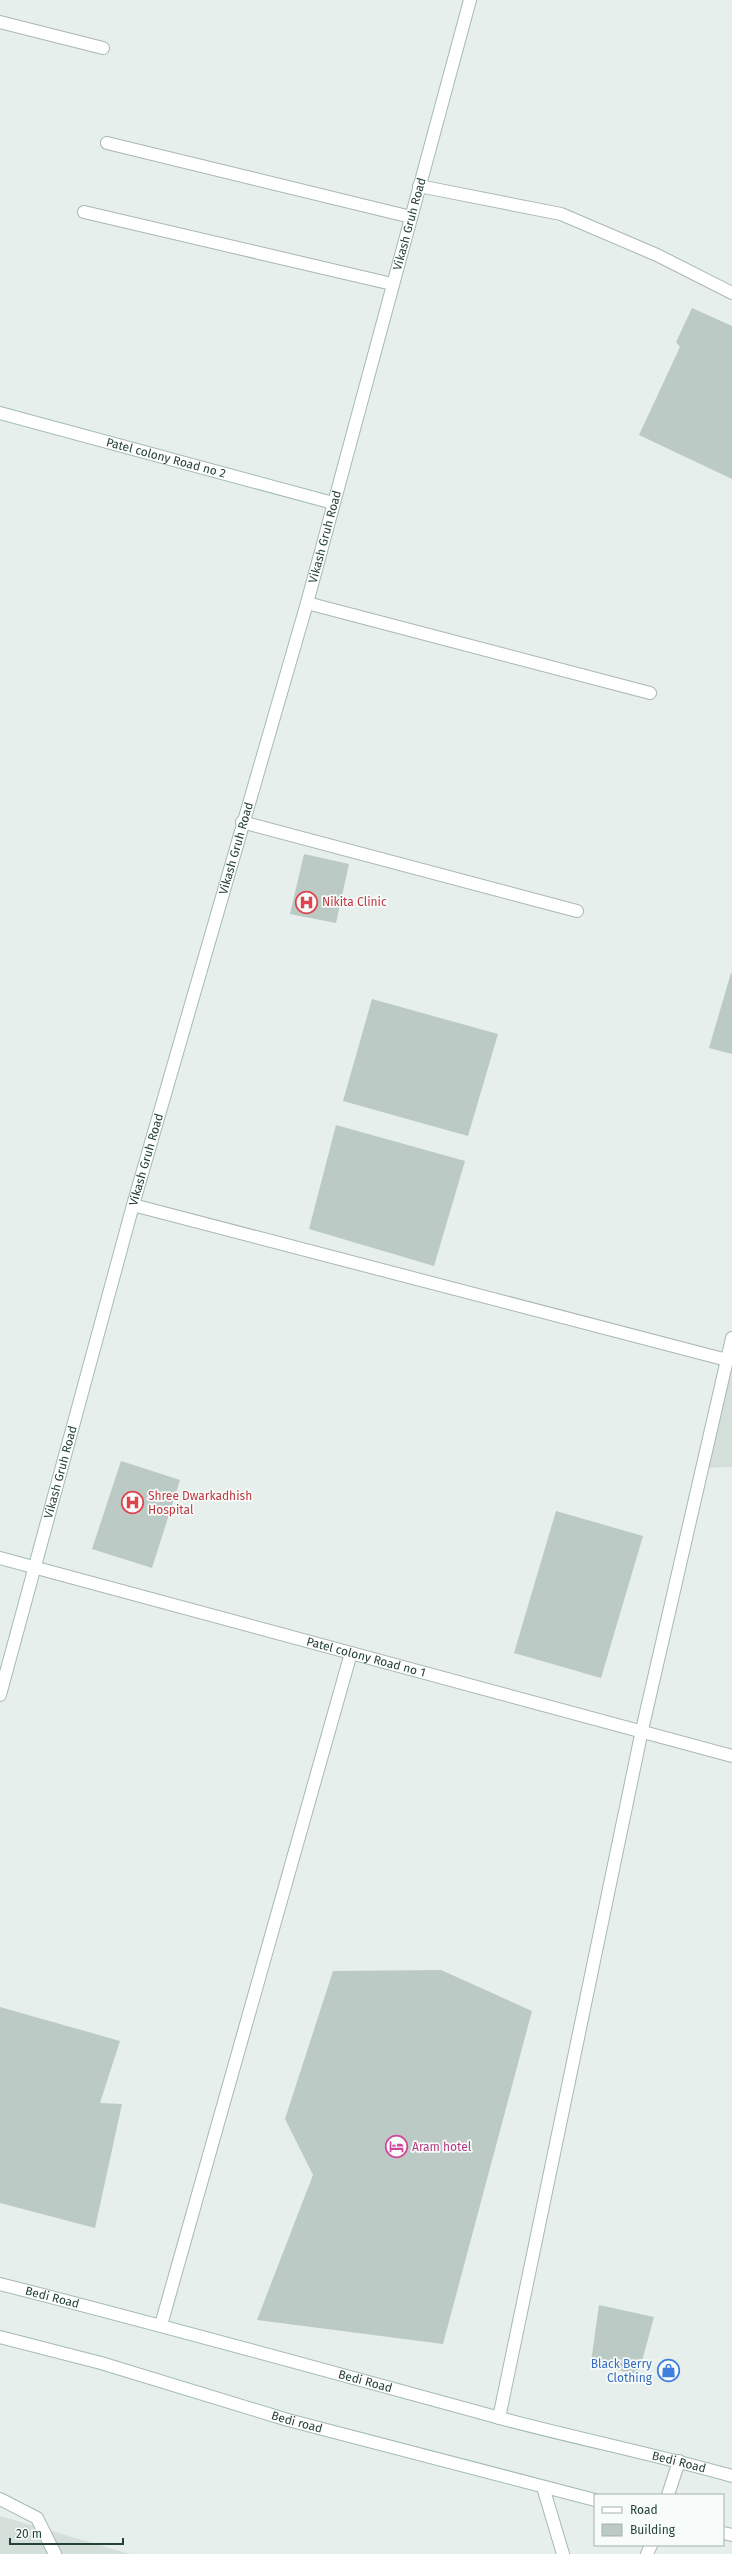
<svg xmlns="http://www.w3.org/2000/svg" width="732" height="2554" font-family="'Fira Sans',sans-serif">
<style>
.built{fill:#d4dfda}
.building{fill:#bbcac4}
.lines{fill:none;stroke-linecap:round;stroke-linejoin:round}
.lane-casing{stroke:#a8b8b2;stroke-width:14}
.street-casing{stroke:#a8b8b2;stroke-width:14}
.secondary-casing{stroke:#a4bbb3;stroke-width:14}
.lane{stroke:#fff;stroke-width:12}
.street{stroke:#fff;stroke-width:12}
.secondary{stroke:#fff;stroke-width:12}
.labels{text-anchor:middle;stroke-width:3.5;stroke-linejoin:round;paint-order:stroke}
.street-label{font-size:12px;fill:#24423a;stroke:#f7fbf9}
.health-label{font-size:12px;fill:#be3a42;stroke:#f7fbf9;text-anchor:start}
.hotel-label{font-size:12px;fill:#b23c85;stroke:#f7fbf9;text-anchor:start}
.shop-label{font-size:12px;fill:#366cbe;stroke:#f7fbf9;text-anchor:end}
</style>
<rect width="100%" height="100%" fill="#e6efeb"/>
<path class="built" d="M 732,1364 L 732,1467 L 701,1468 Z
M 0,2516 L 130,2554 L 0,2554 Z"/>
<path class="building" d="M 692,308 L 732,326 L 732,479 L 639,435 L 680,347 L 676,342 Z
M 304,854 L 349,864 L 336,923 L 290,914 Z
M 731,973 L 732,974 L 732,1054 L 709,1048 Z
M 372,999 L 498,1034 L 468,1136 L 343,1101 Z
M 336,1125 L 465,1161 L 434,1266 L 309,1229 Z
M 121,1461 L 180,1480 L 152,1568 L 92,1549 Z
M 556,1511 L 643,1536 L 601,1678 L 514,1653 Z
M 441,1970 L 532,2011 L 443,2344 L 257,2320 L 313,2175 L 285,2119 L 333,1971 Z
M 0,2007 L 120,2041 L 100,2103 L 122,2104 L 95,2228 L 0,2203 Z
M 599,2305 L 654,2317 L 638,2376 L 591,2362 Z"/>
<g class="lines">
<defs>
<path id="lane" d="M 0,2499 L 37,2518 L 55,2554"/>
<g id="street">
<path d="M 0,22 L 103,48"/>
<path d="M 107,143 L 411,217"/>
<path d="M 419,186 L 561,214 L 657,255 L 732,293"/>
<path d="M 84,212 L 392,284"/>
<path d="M 307,603 L 650,693"/>
<path d="M 242,822 L 577,911"/>
<path d="M 133,1205 L 727,1360"/>
<path id="s1" d="M 33,1567 L 732,1756"/>
<path d="M 161,2325 L 351,1653"/>
<path d="M 499,2418 L 642,1730 L 732,1338"/>
<path d="M 668,2495 L 679,2461"/>
<path d="M 647,2554 L 651,2545"/>
</g>
<g id="secondary">
<path id="s2" d="M 0,413 L 333,503"/>
<path d="M 0,1558 L 33,1567"/>
<path id="s3" d="M 0,1695 L 133,1205 L 307,603 L 470,0"/>
<path id="s4" d="M 0,2284 C 166,2326 331,2372 496,2417 C 574,2438 654,2454 732,2476"/>
<path id="s5" d="M 0,2337 L 101,2363 L 288,2420 L 595,2500"/>
<path d="M 543,2487 L 563,2554"/>
<path d="M 723,2533 L 732,2535"/>
</g>
</defs>
<use href="#lane" class="lane-casing"/>
<use href="#street" class="street-casing"/>
<use href="#secondary" class="secondary-casing"/>
<use href="#lane" class="lane"/>
<use href="#street" class="street"/>
<use href="#secondary" class="secondary"/>
</g>
<defs>
<symbol id="hospital-ring" viewBox="-11 -11 22 22"><circle r="9.5" fill="#f7fbf9" stroke="#e0444e" stroke-width="1.5"/><path d="M-5-5h3v3.5h4V-5h3V5h-3V1.5h-4V5h-3Z" fill="#e0444e"/></symbol>
<symbol id="hotel-ring" viewBox="-11 -11 22 22"><circle r="9.5" fill="#f7fbf9" stroke="#d1479c" stroke-width="1.5"/><path d="M-6-4.5h1.5V1H6V5H4.5V3h-9V5H-6ZM-4 0a1.8 1.8 0 1 1 3.6 0ZM.5 0V-2.5h3Q6-2.5 6 0Z" fill="#d1479c"/></symbol>
<symbol id="shop-ring" viewBox="-11 -11 22 22"><circle r="9.5" fill="#f7fbf9" stroke="#3f7fe0" stroke-width="1.5"/><path d="M-5-2.5h2.3a2.7 3.5 0 0 1 5.4 0H5L5.5 6h-11ZM-1.5-2.5h3a1.5 2.3 0 0 0-3 0Z" fill="#3f7fe0"/></symbol>
</defs>
<g fill-rule="evenodd">
<use href="#hospital-ring" x="294" y="890" width="25" height="25"/>
<use href="#hospital-ring" x="120" y="1490" width="25" height="25"/>
<use href="#hotel-ring" x="384" y="2134" width="25" height="25"/>
<use href="#shop-ring" x="656" y="2358" width="25" height="25"/>
</g>
<g class="labels">
<g class="street-label">
<text dy="4" stroke="none"><textPath href="#s3" startOffset="1527">Vikash Gruh Road</textPath></text>
<text dy="4" stroke="none"><textPath href="#s2" startOffset="172">Patel colony Road no 2</textPath></text>
<text dy="4" stroke="none"><textPath href="#s3" startOffset="1203">Vikash Gruh Road</textPath></text>
<text dy="4" stroke="none"><textPath href="#s3" startOffset="879">Vikash Gruh Road</textPath></text>
<text dy="4" stroke="none"><textPath href="#s3" startOffset="555">Vikash Gruh Road</textPath></text>
<text dy="4" stroke="none"><textPath href="#s3" startOffset="231">Vikash Gruh Road</textPath></text>
<text dy="4" stroke="none"><textPath href="#s1" startOffset="345">Patel colony Road no 1</textPath></text>
<text dy="4" stroke="none"><textPath href="#s4" startOffset="54">Bedi Road</textPath></text>
<text dy="4" stroke="none"><textPath href="#s4" startOffset="378">Bedi Road</textPath></text>
<text dy="4" stroke="none"><textPath href="#s5" startOffset="309">Bedi road</textPath></text>
<text dy="4" stroke="none"><textPath href="#s4" startOffset="702">Bedi Road</textPath></text>
</g>
<g class="health-label">
<text x="322" y="906">Nikita Clinic</text>
<text x="148" y="1500">Shree Dwarkadhish<tspan x="148" dy="14">Hospital</tspan></text>
</g>
<g class="hotel-label">
<text x="412" y="2151">Aram hotel</text>
</g>
<g class="shop-label">
<text x="652" y="2368">Black Berry<tspan x="652" dy="14">Clothing</tspan></text>
</g>
</g>
<rect x="594" y="2494" width="130" height="52" fill="#f7fbf9" stroke="#a3b1ad"/>
<rect x="602" y="2507" width="20" height="6" fill="#ffffff" stroke="#a3b1ad"/>
<text x="630" y="2514" font-size="12" fill="#24423a">Road</text>
<rect x="602" y="2524" width="20" height="12" fill="#bbcac4" stroke="#a3b1ad"/>
<text x="630" y="2534" font-size="12" fill="#24423a">Building</text>
<path d="M10 2538v6h113v-6" fill="none" stroke="#24423a" stroke-width="2"/>
<text x="16" y="2538" font-size="12" fill="#24423a" stroke="#f7fbf9" stroke-width="3" paint-order="stroke">20 m</text>
</svg>
